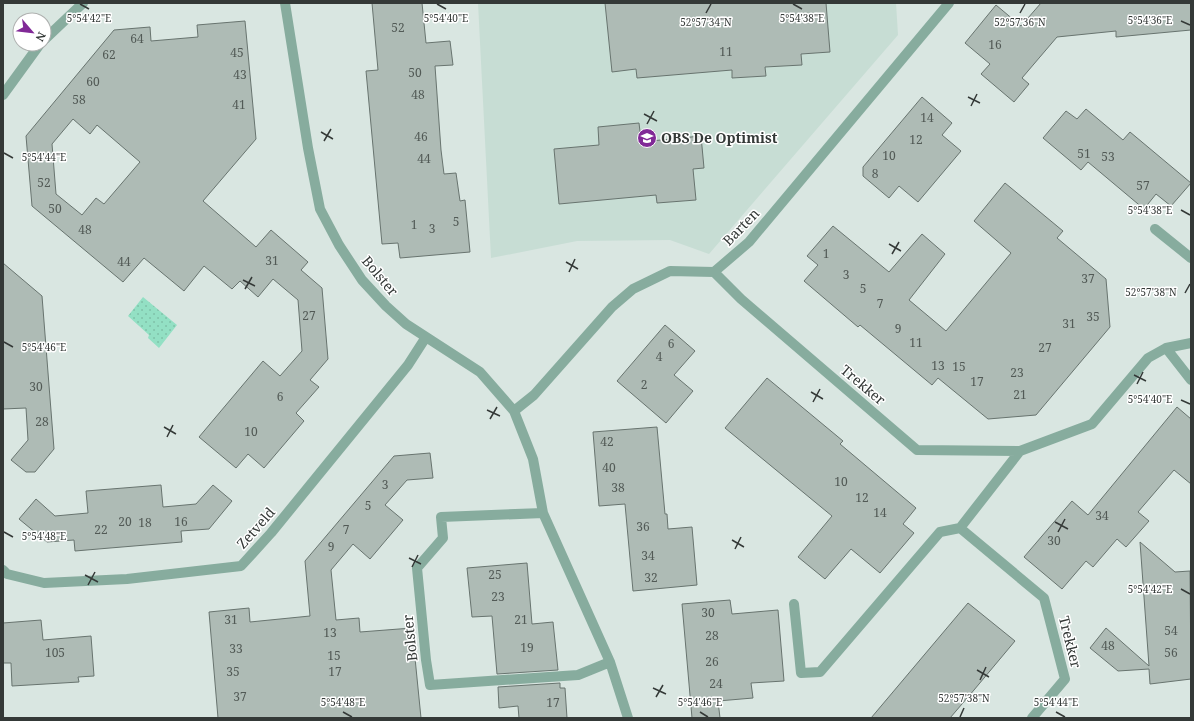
<svg xmlns="http://www.w3.org/2000/svg" width="1194" height="721" font-family="'Noto Serif',serif">
<style>
.built{fill:#c7ddd4}
.park{fill:url(#park-dots)}
.building{fill:#aebbb5;stroke:#68746f;fill-rule:evenodd}
.lines{fill:none;stroke-linecap:round;stroke-linejoin:round}
.minor{stroke:#87ac9e;stroke-width:10}
.ticks{fill:none;stroke:#343937;stroke-width:1.5}
.labels{text-anchor:middle;stroke-width:3;stroke-linejoin:round;paint-order:stroke}
.number-label{font-size:12px;fill:#525a56}
.poi-label{font-size:14px;font-weight:bold;fill:#343937;stroke:#fff;text-anchor:start}
.street-label{font-size:14px;fill:#343937;stroke:#fff}
.ticks-label{font-size:10px;text-anchor:middle;fill:#343937;stroke:#fff;stroke-width:3;stroke-linejoin:round;paint-order:stroke}
</style>
<defs>
<pattern id="park-dots" width="8" height="8" patternUnits="userSpaceOnUse"><rect width="8" height="8" fill="#93e0c4"/><path d="M2 2h.1M6 6h.1" fill="none" stroke="#7fc1a9" stroke-width="1.8" stroke-linecap="round"/></pattern>
</defs>
<rect width="100%" height="100%" fill="#d9e6e1"/>
<path class="built" d="M 478,3 L 896,3 L 898,35 L 709,254 L 670,240 L 577,241 L 491,258 Z"/>
<path class="park" d="M 143,297 L 177,325 L 159,348 L 148,338 L 149,335 L 128,316 Z"/>
<path class="building" d="M 372,3 L 422,3 L 426,43 L 450,41 L 453,65 L 435,66 L 441,150 L 444,174 L 456,173 L 460,201 L 465,200 L 470,252 L 400,258 L 398,243 L 382,244 L 366,71 L 378,70 Z
M 605,3 L 826,3 L 830,52 L 801,54 L 802,65 L 765,67 L 766,76 L 732,78 L 732,70 L 637,78 L 636,69 L 612,72 Z
M 1041,3 L 1191,3 L 1191,30 L 1116,37 L 1116,31 L 1057,37 L 1022,78 L 1029,84 L 1014,102 L 981,74 L 990,64 L 965,43 L 996,5 L 1021,26 Z
M 245,21 L 256,139 L 203,201 L 256,247 L 271,230 L 308,262 L 301,270 L 322,288 L 328,359 L 310,380 L 319,387 L 296,413 L 304,421 L 264,468 L 248,454 L 236,468 L 199,437 L 263,361 L 280,376 L 302,351 L 298,300 L 273,279 L 258,297 L 240,281 L 232,289 L 204,266 L 184,291 L 144,258 L 123,282 L 32,206 L 26,136 L 114,30 L 150,27 L 151,41 L 198,37 L 197,25 ZM 73,119 L 90,134 L 97,125 L 140,162 L 104,204 L 96,198 L 82,215 L 56,194 L 52,144 Z
M 922,97 L 952,123 L 942,135 L 961,151 L 918,202 L 899,186 L 889,198 L 863,176 L 863,167 Z
M 1086,109 L 1123,140 L 1130,132 L 1191,183 L 1171,206 L 1156,194 L 1144,209 L 1088,162 L 1081,170 L 1043,138 L 1066,111 L 1077,119 Z
M 639,123 L 641,140 L 651,139 L 651,141 L 701,136 L 704,168 L 693,169 L 696,200 L 657,203 L 656,195 L 559,204 L 554,149 L 599,145 L 598,127 Z
M 1005,183 L 1063,231 L 1057,238 L 1106,279 L 1110,327 L 1036,415 L 988,419 L 938,378 L 932,385 L 860,325 L 858,327 L 804,281 L 818,265 L 807,256 L 833,226 L 889,272 L 922,234 L 945,254 L 909,300 L 946,331 L 1011,253 L 974,221 Z
M 3,263 L 42,296 L 54,449 L 35,472 L 26,472 L 11,460 L 28,440 L 26,408 L 3,409 Z
M 665,325 L 695,351 L 674,375 L 693,391 L 666,423 L 617,381 Z
M 767,378 L 843,441 L 840,444 L 916,508 L 903,524 L 914,533 L 880,573 L 851,549 L 825,579 L 798,557 L 832,516 L 725,428 Z
M 1177,407 L 1191,419 L 1191,484 L 1174,470 L 1138,512 L 1149,521 L 1126,547 L 1117,539 L 1093,567 L 1086,561 L 1062,589 L 1024,557 L 1072,501 L 1088,515 Z
M 657,427 L 665,514 L 667,514 L 668,529 L 692,527 L 697,585 L 633,591 L 625,504 L 599,506 L 593,432 Z
M 430,453 L 433,478 L 407,480 L 385,505 L 403,520 L 370,559 L 353,544 L 331,570 L 336,620 L 359,618 L 360,632 L 412,628 L 421,718 L 218,718 L 209,612 L 249,608 L 250,622 L 310,616 L 305,561 L 394,456 Z
M 161,485 L 163,507 L 196,504 L 213,485 L 232,501 L 209,529 L 181,531 L 182,542 L 110,548 L 75,551 L 74,540 L 47,542 L 19,519 L 36,499 L 55,516 L 88,513 L 86,491 Z
M 1140,542 L 1175,572 L 1190,571 L 1191,679 L 1150,684 L 1149,669 L 1118,671 L 1090,648 L 1106,628 L 1149,666 Z
M 527,563 L 532,624 L 553,622 L 558,670 L 497,674 L 492,616 L 472,617 L 467,568 Z
M 730,600 L 732,614 L 778,610 L 784,681 L 751,683 L 753,698 L 718,701 L 720,718 L 692,718 L 682,604 Z
M 968,603 L 1015,641 L 974,690 L 950,718 L 871,718 Z
M 41,620 L 43,640 L 91,636 L 94,676 L 78,677 L 79,682 L 12,686 L 11,663 L 3,663 L 3,623 Z
M 560,683 L 560,688 L 565,688 L 567,718 L 519,718 L 518,706 L 499,708 L 498,687 Z"/>
<g class="lines">
<path class="minor" d="M 285,3 L 308,148 L 320,209 L 339,245 L 362,280 L 386,306 L 406,324 L 480,372 L 514,411 L 533,459 L 543,513 L 610,662 L 628,718
M 44,40 L 83,3
M 3,95 L 40,44
M 1155,229 L 1191,258
M 714,272 L 741,299 L 917,450 L 1020,451 L 1092,424 L 1148,358 L 1166,348 L 1191,343
M 1166,348 L 1191,380
M 514,411 L 534,395 L 612,307 L 633,289 L 670,271 L 714,272 L 749,242 L 949,3
M 543,513 L 441,517 L 443,538 L 417,568 L 426,660 L 430,685 L 578,675 L 610,662
M 960,528 L 1044,598 L 1065,679 L 1032,718
M 3,570 L 7,574 L 44,583 L 127,579 L 241,566 L 271,533 L 408,365 L 426,337
M 794,604 L 801,673 L 820,672 L 940,532 L 960,528 L 1020,451"/>
</g>
<path class="ticks" d="M 80,4 L 89,9M 437,4 L 446,9M 793,4 L 802,9M 706,13 L 711,4M 1020,13 L 1025,4M 1181,21 L 1190,25M 968,97 L 980,103M 971,106 L 977,94M 644,114 L 657,121M 647,124 L 654,111M 321,132 L 333,139M 324,141 L 331,129M 4,153 L 13,158M 1181,210 L 1190,215M 889,244 L 901,251M 892,254 L 899,242M 566,262 L 578,269M 569,272 L 575,259M 243,280 L 255,286M 245,289 L 252,277M 1185,293 L 1190,284M 4,342 L 13,347M 1134,375 L 1146,381M 1137,384 L 1143,372M 811,392 L 823,399M 1181,400 L 1190,404M 813,402 L 820,389M 487,410 L 500,416M 490,419 L 497,407M 164,427 L 176,434M 167,437 L 173,425M 1055,522 L 1068,529M 4,532 L 13,537M 1058,532 L 1065,519M 732,540 L 744,547M 735,549 L 741,537M 409,558 L 421,564M 412,567 L 418,555M 85,575 L 98,582M 88,585 L 95,572M 1181,589 L 1190,594M 977,670 L 989,677M 980,680 L 986,667M 653,688 L 666,694M 656,697 L 663,685M 343,712 L 352,717M 700,712 L 708,717M 1056,712 L 1065,717M 960,717 L 964,708"/>
<defs>
<symbol id="school-disc" viewBox="-11 -11 22 22"><circle r="9.5" fill="#812997" stroke="#fff"/><path d="M0-5L7-2L0 1L-7-2ZM-4 1L0 2.5L4 1V4Q0 6-4 4Z" fill="#fff"/></symbol>
</defs>
<g fill-rule="evenodd">
<use href="#school-disc" x="636" y="127" width="22" height="22"/>
</g>
<g class="labels">
<g class="number-label">
<text x="398" y="32">52</text>
<text x="137" y="43">64</text>
<text x="995" y="49">16</text>
<text x="726" y="56">11</text>
<text x="237" y="57">45</text>
<text x="109" y="59">62</text>
<text x="415" y="77">50</text>
<text x="240" y="79">43</text>
<text x="93" y="86">60</text>
<text x="418" y="99">48</text>
<text x="79" y="104">58</text>
<text x="239" y="109">41</text>
<text x="927" y="122">14</text>
<text x="421" y="141">46</text>
<text x="916" y="144">12</text>
<text x="1084" y="158">51</text>
<text x="889" y="160">10</text>
<text x="1108" y="161">53</text>
<text x="424" y="163">44</text>
<text x="875" y="178">8</text>
<text x="44" y="187">52</text>
<text x="1143" y="190">57</text>
<text x="55" y="213">50</text>
<text x="456" y="226">5</text>
<text x="414" y="229">1</text>
<text x="432" y="233">3</text>
<text x="85" y="234">48</text>
<text x="826" y="258">1</text>
<text x="272" y="265">31</text>
<text x="124" y="266">44</text>
<text x="846" y="279">3</text>
<text x="1088" y="283">37</text>
<text x="863" y="293">5</text>
<text x="880" y="308">7</text>
<text x="309" y="320">27</text>
<text x="1093" y="321">35</text>
<text x="1069" y="328">31</text>
<text x="898" y="333">9</text>
<text x="916" y="347">11</text>
<text x="671" y="348">6</text>
<text x="1045" y="352">27</text>
<text x="659" y="361">4</text>
<text x="938" y="370">13</text>
<text x="959" y="371">15</text>
<text x="1017" y="377">23</text>
<text x="977" y="386">17</text>
<text x="644" y="389">2</text>
<text x="36" y="391">30</text>
<text x="1020" y="399">21</text>
<text x="280" y="401">6</text>
<text x="42" y="426">28</text>
<text x="251" y="436">10</text>
<text x="607" y="446">42</text>
<text x="609" y="472">40</text>
<text x="841" y="486">10</text>
<text x="385" y="489">3</text>
<text x="618" y="492">38</text>
<text x="862" y="502">12</text>
<text x="368" y="510">5</text>
<text x="880" y="517">14</text>
<text x="1102" y="520">34</text>
<text x="125" y="526">20</text>
<text x="181" y="526">16</text>
<text x="145" y="527">18</text>
<text x="643" y="531">36</text>
<text x="101" y="534">22</text>
<text x="346" y="534">7</text>
<text x="1054" y="545">30</text>
<text x="331" y="551">9</text>
<text x="648" y="560">34</text>
<text x="495" y="579">25</text>
<text x="651" y="582">32</text>
<text x="498" y="601">23</text>
<text x="708" y="617">30</text>
<text x="231" y="624">31</text>
<text x="521" y="624">21</text>
<text x="1171" y="635">54</text>
<text x="330" y="637">13</text>
<text x="712" y="640">28</text>
<text x="1108" y="650">48</text>
<text x="527" y="652">19</text>
<text x="236" y="653">33</text>
<text x="55" y="657">105</text>
<text x="1171" y="657">56</text>
<text x="334" y="660">15</text>
<text x="712" y="666">26</text>
<text x="233" y="676">35</text>
<text x="335" y="676">17</text>
<text x="716" y="688">24</text>
<text x="240" y="701">37</text>
<text x="553" y="707">17</text>
</g>
<g class="poi-label">
<text x="661" y="143">OBS De Optimist</text>
</g>
<g class="street-label">
<text transform="translate(741 227) rotate(-46)" y="5">Barten</text>
<text transform="translate(380 276) rotate(50)" y="5">Bolster</text>
<text transform="translate(863 385) rotate(40)" y="5">Trekker</text>
<text transform="translate(256 528) rotate(-49)" y="5">Zetveld</text>
<text transform="translate(410 638) rotate(-96)" y="5">Bolster</text>
<text transform="translate(1070 642) rotate(76)" y="5">Trekker</text>
</g>
</g>
<g class="ticks-label">
<text x="446" y="22">5°54'40"E</text>
<text x="802" y="22">5°54'38"E</text>
<text x="89" y="22">5°54'42"E</text>
<text x="1150" y="24">5°54'36"E</text>
<text x="706" y="26">52°57'34"N</text>
<text x="1020" y="26">52°57'36"N</text>
<text x="44" y="161">5°54'44"E</text>
<text x="1150" y="214">5°54'38"E</text>
<text x="1151" y="296">52°57'38"N</text>
<text x="44" y="351">5°54'46"E</text>
<text x="1150" y="403">5°54'40"E</text>
<text x="44" y="540">5°54'48"E</text>
<text x="1150" y="593">5°54'42"E</text>
<text x="964" y="702">52°57'38"N</text>
<text x="343" y="706">5°54'48"E</text>
<text x="700" y="706">5°54'46"E</text>
<text x="1056" y="706">5°54'44"E</text>
</g>
<rect width="1194" height="721" fill="none" stroke="#343937" stroke-width="8"/>
<g transform="translate(32 32) rotate(118)"><circle r="19" fill="#ffffff" stroke="#aeb0af"/>
<path d="M0-3L7 15L0 10L-7 15Z" fill="#812997"/>
<text y="-6" font-size="11" font-weight="bold" text-anchor="middle" fill="#343937">N</text>
</g>
</svg>
